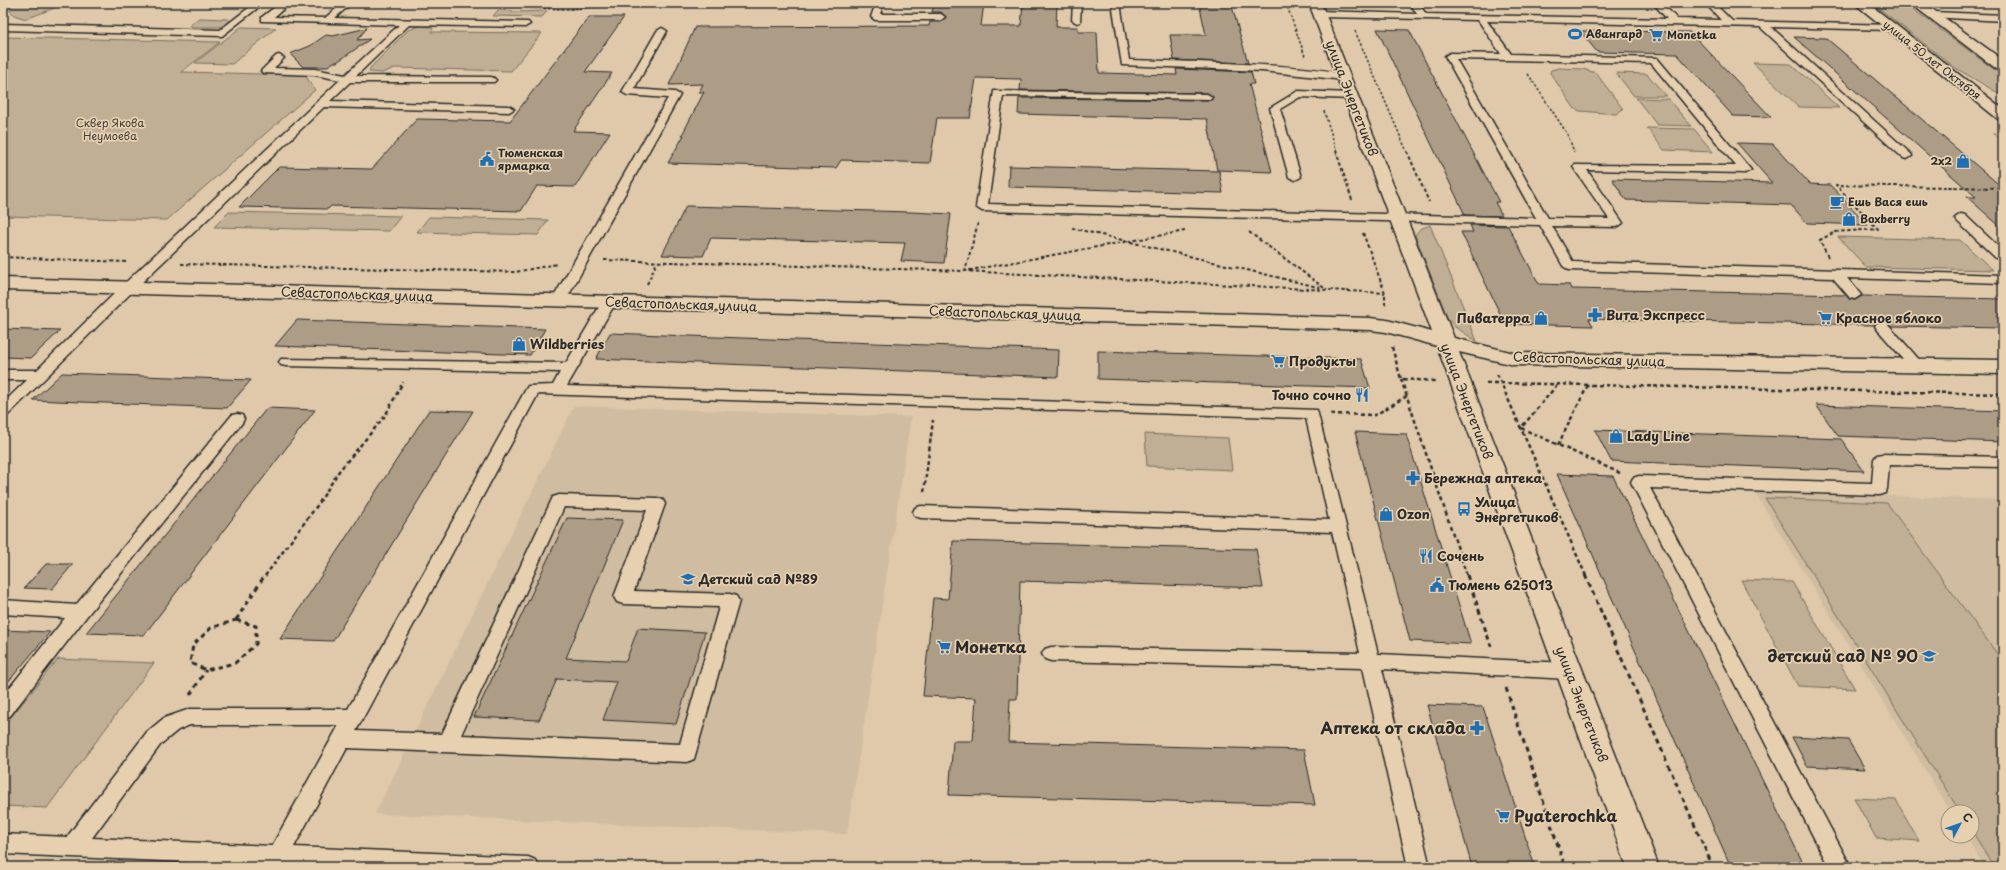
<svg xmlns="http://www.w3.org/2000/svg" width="2006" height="870" font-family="'Playpen Sans',sans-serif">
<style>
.built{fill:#d0bca0}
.green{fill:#c0af94;stroke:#766d60}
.building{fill:#ad9d87;stroke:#2b2b2b}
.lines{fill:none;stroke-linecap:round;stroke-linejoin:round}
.lane-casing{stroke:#2b2b2b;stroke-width:3}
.secondary-casing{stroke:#2b2b2b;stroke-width:3}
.path-far3{stroke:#2b2b2b;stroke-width:1.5;stroke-dasharray:2.5 2;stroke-linecap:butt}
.path-far2{stroke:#2b2b2b;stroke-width:2;stroke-dasharray:3.5 2.5;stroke-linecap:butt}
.path-far1{stroke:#2b2b2b;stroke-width:2.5;stroke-dasharray:4 3;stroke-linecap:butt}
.path{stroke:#2b2b2b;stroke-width:3;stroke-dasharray:5 4;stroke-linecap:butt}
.lane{fill:#e6d0af;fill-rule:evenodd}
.secondary{fill:#e6d0af;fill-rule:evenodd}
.labels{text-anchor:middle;stroke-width:3.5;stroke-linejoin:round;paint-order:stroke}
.far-poi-label{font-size:11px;font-weight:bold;fill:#2b2b2b;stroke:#e6d0af;text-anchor:start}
.far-street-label{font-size:11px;fill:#2b2b2b;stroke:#e6d0af}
.far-park-label{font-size:11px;fill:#413f3b;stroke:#e6d0af}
.street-label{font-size:13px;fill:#2b2b2b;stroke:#e6d0af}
.poi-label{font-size:13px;font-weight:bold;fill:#2b2b2b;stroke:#e6d0af;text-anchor:start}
.near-poi-label{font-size:16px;font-weight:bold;fill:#2b2b2b;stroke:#e6d0af;text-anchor:start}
</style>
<rect width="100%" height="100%" fill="#dfc9aa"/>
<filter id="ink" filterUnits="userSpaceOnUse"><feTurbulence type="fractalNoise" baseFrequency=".025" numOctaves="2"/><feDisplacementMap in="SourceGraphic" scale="8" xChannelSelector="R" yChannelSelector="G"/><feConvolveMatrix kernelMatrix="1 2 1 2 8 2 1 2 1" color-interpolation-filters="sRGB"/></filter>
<g filter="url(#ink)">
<path class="built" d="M 574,406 L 911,417 L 847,834 L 375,814 Z
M 1754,491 L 2003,500 L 2003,867 L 1985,867 L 1966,836 L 1972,836 L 1972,812 L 1951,812 Z"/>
<path class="green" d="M 26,3 L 67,3 L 26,19 L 14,15 L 10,11 L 11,5 Z
M 1872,3 L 1905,3 L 2003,76 L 2003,96 L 1954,67 Z
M 498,10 L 513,11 L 512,12 L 547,11 L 542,17 L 493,16 Z
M 199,18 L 228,19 L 231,22 L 219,27 L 192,27 L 190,25 Z
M 420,26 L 432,27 L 433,29 L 431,32 L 542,33 L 511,71 L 395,68 L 382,73 L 369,72 L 370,68 L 408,30 Z
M 241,27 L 276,28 L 232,64 L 195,63 Z
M 3,37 L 220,42 L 181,72 L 305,75 L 315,90 L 167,220 L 3,216 Z
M 1753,63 L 1791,64 L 1839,108 L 1799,107 Z
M 1559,68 L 1583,69 L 1596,73 L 1623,109 L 1616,114 L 1580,111 L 1575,109 L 1550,73 L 1551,70 Z
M 1616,73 L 1647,74 L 1666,96 L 1634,96 Z
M 1636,98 L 1668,99 L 1691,126 L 1657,125 Z
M 1647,128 L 1694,129 L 1713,152 L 1664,150 Z
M 229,212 L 401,216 L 389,231 L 214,227 Z
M 429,217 L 548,220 L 538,235 L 417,232 Z
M 1430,225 L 1477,341 L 1455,327 L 1448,319 L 1415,235 L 1420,229 Z
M 1838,237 L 1960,240 L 1993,270 L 1866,267 Z
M 1145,434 L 1228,438 L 1232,470 L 1147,466 Z
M 1765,498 L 1887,503 L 2003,662 L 2003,867 L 1994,867 L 1972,831 L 1972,812 L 1960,812 Z
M 1741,580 L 1792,582 L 1855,689 L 1798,686 Z
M 58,659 L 154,663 L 47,808 L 3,806 L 3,727 Z
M 1854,798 L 1896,800 L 1919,841 L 1876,838 Z"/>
<path class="building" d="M 934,3 L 984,3 L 981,26 L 1021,26 L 1023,3 L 1057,3 L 1056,27 L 1078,27 L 1078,32 L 1097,32 L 1099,73 L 1177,75 L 1176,69 L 1251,72 L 1254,84 L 1249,84 L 1272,172 L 1217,170 L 1207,119 L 1018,114 L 1019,98 L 1211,100 L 1213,97 L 1208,93 L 1020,90 L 1021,79 L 976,78 L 970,118 L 937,118 L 930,163 L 841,160 L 836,168 L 668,163 L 684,135 L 682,135 L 704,92 L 699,92 L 703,84 L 669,85 L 695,27 L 929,26 L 930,22 L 941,22 L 946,17 L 941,12 L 932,12 Z
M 1199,3 L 1231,3 L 1248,63 L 1174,60 L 1170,35 L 1206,35 Z
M 589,17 L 624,17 L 585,72 L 612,73 L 573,131 L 610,132 L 575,187 L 537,186 L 521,211 L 331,206 L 328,209 L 239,207 L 279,167 L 372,169 L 417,119 L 510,121 Z
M 367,28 L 357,40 L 370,39 L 337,62 L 334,62 L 326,67 L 303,67 L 290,54 L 310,46 L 326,35 L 333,36 Z
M 1377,29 L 1409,30 L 1499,202 L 1495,202 L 1502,216 L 1465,215 Z
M 1580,31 L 1690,32 L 1771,117 L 1733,116 L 1677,54 L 1597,52 Z
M 1794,37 L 1826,38 L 2003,188 L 2003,229 L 1967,197 L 1976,197 Z
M 1737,143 L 1773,144 L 1810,184 L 1830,185 L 1868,225 L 1807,223 L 1791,205 L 1626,200 L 1612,179 L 1772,183 Z
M 1009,166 L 1219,171 L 1223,193 L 1008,187 Z
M 686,206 L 911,212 L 951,214 L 944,263 L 901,261 L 905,243 L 711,238 L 703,256 L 662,255 Z
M 1470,225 L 1508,226 L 1539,284 L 1570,285 L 1572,289 L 1846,295 L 1849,299 L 1855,300 L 1862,296 L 2003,299 L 2003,328 L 1891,326 L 1888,322 L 1882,321 L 1877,322 L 1874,325 L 1589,319 L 1593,326 L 1505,324 L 1461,232 L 1473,232 Z
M 297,320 L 545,329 L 530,355 L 275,346 Z
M 3,329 L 60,331 L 31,358 L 3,357 Z
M 610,333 L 1059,350 L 1058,377 L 596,359 Z
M 1098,351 L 1361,359 L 1370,388 L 1098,379 Z
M 62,373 L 251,380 L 227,408 L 33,400 Z
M 1816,405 L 2003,411 L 2003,442 L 1838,436 Z
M 267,408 L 315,410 L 144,635 L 86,633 Z
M 429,410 L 473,411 L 333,641 L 280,639 Z
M 1595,430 L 1841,439 L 1864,471 L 1611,461 Z
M 1355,432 L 1406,434 L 1471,644 L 1410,641 Z
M 1557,474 L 1613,476 L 1805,867 L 1731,867 Z
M 567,518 L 623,520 L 566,658 L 626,661 L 638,628 L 705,632 L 676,724 L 603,720 L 617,682 L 557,679 L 539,720 L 474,717 Z
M 953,541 L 1256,549 L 1263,588 L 1020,581 L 1017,699 L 1010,699 L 1008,742 L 1304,750 L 1315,805 L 949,795 L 953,741 L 973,741 L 976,698 L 923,696 L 933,598 L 948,599 Z
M 46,564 L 73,564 L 52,589 L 24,588 Z
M 3,630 L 50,632 L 3,688 Z
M 1427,705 L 1483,707 L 1535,867 L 1472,867 Z
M 1792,737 L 1848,740 L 1865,769 L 1807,766 Z"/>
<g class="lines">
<defs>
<path id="lane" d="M 255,3 L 264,3 L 222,36 L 3,30 L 3,24 L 220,30 Z
M 280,3 L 290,3 L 274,17 L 325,18 L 343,3 L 352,3 L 335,18 L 528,22 L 530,24 L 525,27 L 409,25 L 356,76 L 491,77 L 494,78 L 496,80 L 494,82 L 350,82 L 330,101 L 509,106 L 514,109 L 509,112 L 324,107 L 134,290 L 8,415 L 3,417 L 3,403 L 27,380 L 3,380 L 3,370 L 37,370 L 124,284 L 340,80 L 315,75 L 263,73 L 261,71 L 276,56 L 279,55 L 284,58 L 274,68 L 315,69 L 345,75 L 399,25 L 262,21 L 262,17 Z
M 876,3 L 884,3 L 880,14 L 941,14 L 945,17 L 941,20 L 875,20 L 871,17 Z
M 1073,3 L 1081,3 L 1080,22 L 1077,23 L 1072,20 Z
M 1112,3 L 1120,3 L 1129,60 C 1158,61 1337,64 1349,77 L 1344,80 L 1262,71 L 1122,65 Z
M 1410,3 L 1418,3 L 1426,14 L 1667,19 L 1653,3 L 1662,3 L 1677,19 L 1721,20 L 1705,3 L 1714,3 L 1732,21 L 1894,25 L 1894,29 L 1891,30 L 1771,27 L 1911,154 L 1912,156 L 1907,159 L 1903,158 L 1760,27 L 1487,21 L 1511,54 L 1657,58 L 1751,170 L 1745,173 L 1587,170 L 1623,223 L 1617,227 L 1552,226 L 1573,262 L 2003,275 L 2003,283 L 1847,278 L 1861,295 L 1855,299 L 1850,298 L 1833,278 L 1569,270 L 1563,266 L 1540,225 L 982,211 L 976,207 L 994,91 L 1207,94 L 1212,97 L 1211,99 L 1003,96 L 988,204 L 1536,218 L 1445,56 L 1450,53 L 1501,54 L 1478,20 L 1320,17 L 1316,14 L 1320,11 L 1417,14 ZM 1456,59 L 1651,63 L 1736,166 L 1575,165 L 1573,167 L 1609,219 L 1548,218 Z
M 1933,12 L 2003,15 L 2003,21 L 1930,17 L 1929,15 Z
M 662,28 L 667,31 L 634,89 L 675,92 L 680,95 L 566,300 L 559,304 L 554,303 L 552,300 L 668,98 L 627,95 L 622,92 L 657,31 Z
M 1298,91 L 1351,93 L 1356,96 L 1351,99 L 1300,97 L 1280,109 L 1301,177 L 1295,180 L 1289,177 L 1270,108 Z
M 1961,214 L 1965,215 L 2003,251 L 2003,262 L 1999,261 L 1957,221 L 1955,218 Z
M 609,298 L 616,302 L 567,386 L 1317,410 L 1378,654 L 1569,663 L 1576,666 L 1578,671 L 1576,676 L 1569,679 L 1382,669 L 1430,867 L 1408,867 L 1363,668 L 1051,661 L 1045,659 L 1042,654 L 1045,649 L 1051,647 L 1360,653 L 1332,532 L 921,518 L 915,516 L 913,512 L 915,508 L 921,506 L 1329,520 L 1306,418 L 538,394 L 356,731 L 442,734 L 553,497 L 559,495 L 657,498 L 663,500 L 665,504 L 634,591 L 730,594 L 736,596 L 739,601 L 694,759 L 687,762 L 347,748 L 294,847 L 528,857 L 535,860 L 539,867 L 298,867 L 3,854 L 3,834 L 67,837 L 147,732 L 164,718 L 190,709 L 348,709 L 526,389 L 528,386 L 553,385 L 560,372 L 286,366 L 281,365 L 279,362 L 281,359 L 566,363 L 602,302 ZM 564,507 L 647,510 L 614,597 L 617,602 L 623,604 L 719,607 L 680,744 L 461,735 ZM 190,725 L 339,725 L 272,846 L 92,838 L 161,744 L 178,730 Z
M 1882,322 L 1887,323 L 1922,363 L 1924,366 L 1922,369 L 1912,369 L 1877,329 L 1875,326 L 1877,323 Z
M 237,414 L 242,415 L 244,419 L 242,423 L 86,617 L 10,716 L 3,718 L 3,696 L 65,618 L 3,614 L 3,600 L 76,605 L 232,415 Z
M 1882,454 L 2003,457 L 2003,467 L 1889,465 L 1887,489 L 1885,493 L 1879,495 L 1650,488 L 1851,867 L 1829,867 L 1631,482 L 1633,478 L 1639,476 L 1872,483 L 1874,459 L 1877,455 Z"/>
<path id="secondary" d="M 1309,3 L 1321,3 L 1454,338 L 1514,353 L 2003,360 L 2003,374 L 1514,365 L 1459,352 L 1659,867 L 1627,867 L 1437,346 L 1386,332 L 1370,330 L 3,290 L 3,278 L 1370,318 L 1387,320 L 1432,332 Z
M 1854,3 L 1868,3 L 2003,109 L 2003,121 L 1998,119 Z
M 1910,3 L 1924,3 L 2003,60 L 2003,71 L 1998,70 Z"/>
</defs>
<use href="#lane" class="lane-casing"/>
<use href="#secondary" class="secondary-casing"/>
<path class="path-far3" d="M 424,3 L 431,5
M 1286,3 L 1305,56
M 1834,3 L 1843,10
M 530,8 L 571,9 L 640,3
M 1355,31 L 1407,152
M 1528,74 L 1568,135 L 1574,152
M 1324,111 L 1337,152
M 1994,133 L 2003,141"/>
<path class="path-far2" d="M 1336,151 L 1352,200
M 1407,151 L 1429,202
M 978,223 L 965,271 L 1185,231
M 1072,228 L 1322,288
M 1249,232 L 1327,290
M 1363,233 L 1385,293 L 1385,307
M 3,257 L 126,262
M 1828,257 L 1820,240 L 1835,232 L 1878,229 L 1836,185 L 2003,188
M 604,260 L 965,271 L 1385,293
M 181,264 L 515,272 L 557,264
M 647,284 L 657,262"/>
<path class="path-far1" d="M 1392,347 L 1401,379 L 1435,381
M 1401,379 L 1467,576
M 1486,383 L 1501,383 L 1497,375
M 1557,385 L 1521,428 L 1620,473
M 1331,414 L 1375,415 L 1407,396
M 1558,445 L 1588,385
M 924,492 L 933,420
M 265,576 L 319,503 L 339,471 L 385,416 L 403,382
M 1586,576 L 1501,383 L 2003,394"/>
<path class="path" d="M 1467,575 L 1491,646
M 1585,575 L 1713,867
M 236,620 L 265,575
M 236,620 L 256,626 L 256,644 L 235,663 L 206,670 L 190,663 L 193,645 L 211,628 Z
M 1506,688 L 1565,867
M 190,695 L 206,670"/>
<use href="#lane" class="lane"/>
<use href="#secondary" class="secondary"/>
</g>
</g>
<defs>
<symbol id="stadium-bare" viewBox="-9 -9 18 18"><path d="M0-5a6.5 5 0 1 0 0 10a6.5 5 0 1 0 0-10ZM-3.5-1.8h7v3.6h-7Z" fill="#1f6fb2" stroke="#e6d0af" stroke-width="2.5" paint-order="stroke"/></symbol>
<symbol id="supermarket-bare" viewBox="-9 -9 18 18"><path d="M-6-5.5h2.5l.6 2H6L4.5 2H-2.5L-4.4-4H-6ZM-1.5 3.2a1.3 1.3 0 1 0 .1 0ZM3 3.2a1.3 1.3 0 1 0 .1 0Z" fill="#1f6fb2" stroke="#e6d0af" stroke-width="2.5" paint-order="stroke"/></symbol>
<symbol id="civic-bare" viewBox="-9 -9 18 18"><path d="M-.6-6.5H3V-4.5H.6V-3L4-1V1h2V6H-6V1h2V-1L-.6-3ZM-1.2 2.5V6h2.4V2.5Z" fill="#1f6fb2" stroke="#e6d0af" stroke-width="2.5" paint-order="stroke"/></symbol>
<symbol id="shop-bare" viewBox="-9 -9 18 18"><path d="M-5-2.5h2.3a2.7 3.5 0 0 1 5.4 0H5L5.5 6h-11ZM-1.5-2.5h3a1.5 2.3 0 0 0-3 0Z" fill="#1f6fb2" stroke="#e6d0af" stroke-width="2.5" paint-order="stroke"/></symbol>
<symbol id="cafe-bare" viewBox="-9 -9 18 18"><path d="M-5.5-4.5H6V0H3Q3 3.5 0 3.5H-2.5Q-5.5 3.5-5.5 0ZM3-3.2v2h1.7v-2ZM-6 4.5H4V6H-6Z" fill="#1f6fb2" stroke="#e6d0af" stroke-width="2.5" paint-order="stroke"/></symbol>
<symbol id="pharmacy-bare" viewBox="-9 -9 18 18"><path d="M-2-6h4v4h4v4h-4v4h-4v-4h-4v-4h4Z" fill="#1f6fb2" stroke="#e6d0af" stroke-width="2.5" paint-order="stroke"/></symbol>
<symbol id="restaurant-bare" viewBox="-9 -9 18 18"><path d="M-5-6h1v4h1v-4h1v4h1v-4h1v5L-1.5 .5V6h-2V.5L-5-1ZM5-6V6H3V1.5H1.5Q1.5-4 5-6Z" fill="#1f6fb2" stroke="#e6d0af" stroke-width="2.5" paint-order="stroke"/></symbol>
<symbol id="bus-bare" viewBox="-9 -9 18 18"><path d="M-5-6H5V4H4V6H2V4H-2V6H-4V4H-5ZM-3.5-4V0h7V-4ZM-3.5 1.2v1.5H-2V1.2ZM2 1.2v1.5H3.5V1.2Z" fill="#1f6fb2" stroke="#e6d0af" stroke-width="2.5" paint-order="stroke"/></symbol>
<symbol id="school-bare" viewBox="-9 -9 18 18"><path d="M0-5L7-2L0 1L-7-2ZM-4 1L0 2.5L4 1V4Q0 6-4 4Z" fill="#1f6fb2" stroke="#e6d0af" stroke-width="2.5" paint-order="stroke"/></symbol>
</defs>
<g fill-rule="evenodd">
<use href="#stadium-bare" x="1565" y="24" width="20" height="20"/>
<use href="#supermarket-bare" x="1646" y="25" width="20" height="20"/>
<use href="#civic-bare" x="477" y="149" width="20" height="20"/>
<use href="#shop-bare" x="1953" y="151" width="20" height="20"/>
<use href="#cafe-bare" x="1827" y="192" width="20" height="20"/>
<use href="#shop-bare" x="1839" y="209" width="20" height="20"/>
<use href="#pharmacy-bare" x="1585" y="305" width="20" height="20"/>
<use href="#shop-bare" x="1531" y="308" width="20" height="20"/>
<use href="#supermarket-bare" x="1815" y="308" width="20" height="20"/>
<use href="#shop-bare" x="509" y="334" width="20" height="20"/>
<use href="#supermarket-bare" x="1268" y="351" width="20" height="20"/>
<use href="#restaurant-bare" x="1352" y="385" width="20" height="20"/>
<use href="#shop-bare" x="1606" y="426" width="20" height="20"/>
<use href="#pharmacy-bare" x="1403" y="468" width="20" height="20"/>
<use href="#bus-bare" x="1454" y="499" width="20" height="20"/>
<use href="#shop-bare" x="1376" y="504" width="20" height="20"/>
<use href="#restaurant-bare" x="1416" y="546" width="20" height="20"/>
<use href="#school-bare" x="678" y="569" width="20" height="20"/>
<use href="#civic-bare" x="1427" y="575" width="20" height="20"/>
<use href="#supermarket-bare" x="934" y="637" width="20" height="20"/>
<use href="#school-bare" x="1919" y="646" width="20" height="20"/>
<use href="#pharmacy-bare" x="1467" y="718" width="20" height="20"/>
<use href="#supermarket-bare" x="1493" y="806" width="20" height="20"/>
</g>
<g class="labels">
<g class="far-poi-label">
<text x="1586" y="38">Авангард</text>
<text x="1667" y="39">Monetka</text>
<text x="498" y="157">Тюменская<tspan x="498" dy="13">ярмарка</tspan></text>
<text x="1952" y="165" text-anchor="end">2х2</text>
<text x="1848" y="206">Ешь Вася ешь</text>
<text x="1860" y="223">Boxberry</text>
</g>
<g class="far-street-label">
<text transform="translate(1932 60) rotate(38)" y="4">улица 50 лет Октября</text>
</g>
<g class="far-park-label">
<text x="110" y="127">Сквер Якова<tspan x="110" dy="13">Неумоева</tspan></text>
</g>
<g class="street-label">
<text transform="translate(1352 98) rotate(69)" y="5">улица Энергетиков</text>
<text transform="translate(357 294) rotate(2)" y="5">Севастопольская улица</text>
<text transform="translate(681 304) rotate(2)" y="5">Севастопольская улица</text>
<text transform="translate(1005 313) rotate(2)" y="5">Севастопольская улица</text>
<text transform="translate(1589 359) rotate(2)" y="5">Севастопольская улица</text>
<text transform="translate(1467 401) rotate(69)" y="5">улица Энергетиков</text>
<text transform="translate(1582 704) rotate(69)" y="5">улица Энергетиков</text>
</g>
<g class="poi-label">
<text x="1606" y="320">Вита Экспресс</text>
<text x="1530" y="323" text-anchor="end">Пиватерра</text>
<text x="1836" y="323">Красное яблоко</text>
<text x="530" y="349">Wildberries</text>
<text x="1289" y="366">Продукты</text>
<text x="1351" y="400" text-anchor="end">Точно сочно</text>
<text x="1627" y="441">Lady Line</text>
<text x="1424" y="483">Бережная аптека</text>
<text x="1475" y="507">Улица<tspan x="1475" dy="15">Энергетиков</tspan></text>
<text x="1397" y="519">Ozon</text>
<text x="1437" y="561">Сочень</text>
<text x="699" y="584">Детский сад №89</text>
<text x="1448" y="590">Тюмень 625013</text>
</g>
<g class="near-poi-label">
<text x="955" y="653">Монетка</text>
<text x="1918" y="662" text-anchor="end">детский сад № 90</text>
<text x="1466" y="734" text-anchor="end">Аптека от склада</text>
<text x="1514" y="822">Pyaterochka</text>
</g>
</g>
<rect width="2006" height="870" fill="none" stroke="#e6d0af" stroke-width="16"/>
<rect x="8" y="8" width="1990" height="854" fill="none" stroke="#2b2b2b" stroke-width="1.5" filter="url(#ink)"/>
<g transform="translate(1960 824) rotate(49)"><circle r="19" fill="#e6d0af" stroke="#9b8e7a"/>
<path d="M0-3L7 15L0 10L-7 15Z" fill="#1f6fb2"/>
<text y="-6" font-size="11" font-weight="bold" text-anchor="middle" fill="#2b2b2b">С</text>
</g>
</svg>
